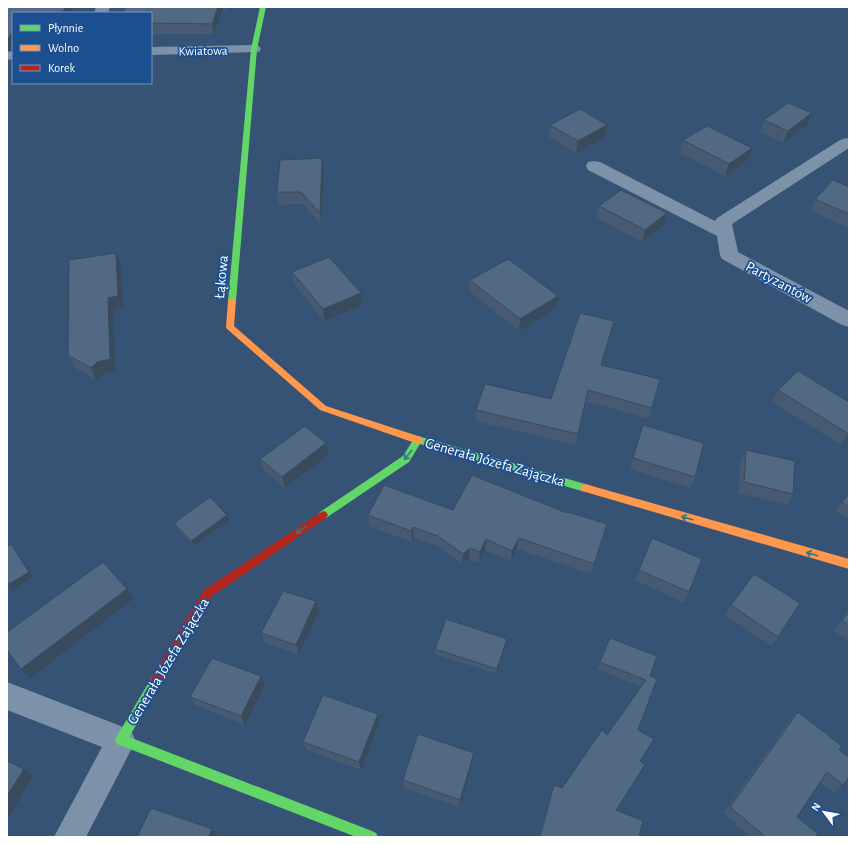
<svg xmlns="http://www.w3.org/2000/svg" width="856" height="844" font-family="'Alegreya Sans',sans-serif">
<style>
.lines{fill:none;stroke-linecap:round;stroke-linejoin:round}
.street{fill:#7d92a8;fill-rule:evenodd}
.fast{fill:#63d668;fill-rule:evenodd}
.slow{fill:#ff974d;fill-rule:evenodd}
.jam{fill:#b3261e;fill-rule:evenodd}
.wall{fill:#475a72}
.shaded-wall{fill:#394a5c}
.building{fill:#526984;stroke:#394a5c}
.oneway{stroke:#317883}
.labels{text-anchor:middle;stroke-width:3.5;stroke-linejoin:round;paint-order:stroke}
.far-street-label{font-size:13px;fill:#fff;stroke:#1b4f8f}
.street-label{font-size:15px;fill:#fff;stroke:#1b4f8f}
</style>
<rect width="100%" height="100%" fill="#365274"/>
<g class="lines">
<path class="street" d="M 96,7 L 110,7 L 108,13 L 94,13 Z
M 254,45 L 259,46 L 261,49 L 259,52 L 151,55 L 151,47 Z
M 13,51 L 13,59 L 7,60 L 7,52 Z
M 846,138 L 849,139 L 849,148 L 732,224 L 738,252 L 849,311 L 849,327 L 842,325 L 722,259 L 720,255 L 717,236 L 588,170 L 586,166 L 588,162 L 594,161 L 600,162 L 715,221 L 717,218 L 840,140 Z
M 7,682 L 131,730 L 135,740 L 131,750 L 86,837 L 54,837 L 102,747 L 7,710 Z"/>
<path class="fast" d="M 260,7 L 266,7 L 257,49 L 236,301 L 232,304 L 228,301 L 251,49 Z
M 418,436 L 585,484 L 588,485 L 590,488 L 588,491 L 585,492 L 420,444 L 409,462 L 326,518 L 323,519 L 320,518 L 318,515 L 320,512 L 403,456 L 415,437 Z
M 156,676 L 160,677 L 162,681 L 160,685 L 129,737 L 372,831 L 376,833 L 378,837 L 356,837 L 117,744 L 115,740 L 117,736 L 152,677 Z"/>
<path class="slow" d="M 232,298 L 236,301 L 234,326 L 326,406 L 421,437 L 423,440 L 421,443 L 418,444 L 320,410 L 227,329 L 226,327 L 228,301 Z
M 585,484 L 849,559 L 849,569 L 582,491 L 580,488 L 582,485 Z"/>
<path class="jam" d="M 323,511 L 326,512 L 328,515 L 326,518 L 212,596 L 160,685 L 156,686 L 152,685 L 150,681 L 152,677 L 204,590 Z"/>
</g>
<path class="wall" d="M 125,7 L 227,7 L 226,10 L 223,10 L 214,34 L 151,34 L 151,13 Z
M 812,113 L 807,125 L 783,143 L 760,132 L 764,120 Z
M 550,125 L 607,125 L 605,137 L 576,153 L 549,137 Z
M 683,140 L 752,148 L 748,160 L 725,176 L 680,153 Z
M 324,171 L 321,225 L 303,204 L 279,205 L 277,192 Z
M 849,187 L 849,228 L 810,211 L 815,199 Z
M 599,206 L 667,213 L 664,225 L 642,242 L 597,218 Z
M 116,253 L 121,265 L 123,308 L 113,310 L 115,371 L 103,374 L 96,380 L 74,367 L 68,355 Z
M 292,272 L 362,305 L 324,321 L 294,284 Z
M 470,280 L 556,308 L 519,331 L 470,292 Z
M 614,321 L 602,365 L 652,408 L 649,419 L 586,401 L 575,445 L 476,421 L 476,410 L 551,399 Z
M 778,390 L 849,402 L 849,437 L 841,445 L 772,402 Z
M 643,425 L 695,477 L 690,488 L 630,469 Z
M 746,450 L 793,494 L 787,505 L 738,493 L 741,461 Z
M 328,455 L 285,488 L 263,470 L 260,459 Z
M 849,494 L 849,520 L 836,511 L 842,502 Z
M 453,510 L 567,513 L 607,524 L 591,574 L 517,549 L 511,561 L 485,550 L 479,563 L 469,559 L 462,564 L 438,546 L 414,538 L 412,542 L 369,526 L 368,515 Z
M 229,520 L 194,546 L 177,528 L 174,523 Z
M 652,538 L 689,592 L 684,603 L 635,580 Z
M 316,601 L 319,611 L 299,654 L 265,643 L 261,633 Z
M 731,605 L 778,637 L 771,646 L 725,615 Z
M 849,608 L 849,641 L 834,631 Z
M 610,638 L 650,676 L 638,730 L 640,761 L 616,810 L 639,837 L 539,837 L 552,791 L 554,785 L 562,788 L 607,735 L 641,687 L 597,669 Z
M 506,644 L 497,674 L 435,654 L 435,649 Z
M 265,685 L 245,725 L 195,705 L 190,697 Z
M 798,712 L 839,750 L 843,785 L 834,792 L 820,782 L 797,817 L 816,837 L 750,837 L 723,813 L 790,720 Z
M 379,723 L 361,770 L 306,750 L 303,742 Z
M 473,761 L 459,807 L 403,788 L 403,780 Z"/>
<path class="shaded-wall" d="M 66,7 L 74,7 L 71,13 L 62,13 Z
M 218,7 L 223,7 L 223,10 L 214,34 L 212,24 Z
M 13,31 L 13,47 L 11,50 L 7,51 L 7,40 Z
M 812,113 L 807,125 L 783,143 L 788,131 Z
M 607,125 L 605,137 L 576,153 L 578,141 Z
M 752,148 L 748,160 L 725,176 L 729,164 Z
M 322,158 L 324,171 L 321,225 L 320,213 Z
M 667,213 L 664,225 L 642,242 L 645,230 Z
M 116,253 L 121,265 L 123,308 L 113,310 L 115,371 L 103,374 L 96,380 L 91,368 L 108,298 Z
M 361,293 L 362,305 L 324,321 L 323,309 Z
M 558,296 L 556,308 L 519,331 L 520,319 Z
M 614,321 L 611,332 L 598,376 L 601,365 Z
M 849,434 L 849,437 L 841,445 Z
M 326,443 L 328,455 L 285,488 L 282,477 Z
M 227,515 L 229,520 L 194,546 L 191,541 Z
M 413,527 L 414,538 L 412,542 L 411,531 Z
M 519,538 L 517,549 L 511,561 L 512,551 Z
M 486,539 L 485,550 L 479,563 L 480,552 Z
M 11,544 L 33,577 L 13,590 L 9,584 Z
M 470,548 L 469,559 L 462,564 L 463,554 Z
M 127,589 L 133,599 L 30,678 L 21,669 Z
M 316,601 L 319,611 L 299,654 L 296,645 Z
M 507,639 L 506,644 L 497,674 L 497,669 Z
M 261,676 L 265,685 L 245,725 L 241,716 Z
M 378,714 L 379,723 L 361,770 L 359,762 Z
M 474,753 L 473,761 L 459,807 L 460,800 Z
M 24,769 L 33,776 L 7,820 L 7,796 Z
M 212,829 L 218,837 L 209,837 Z"/>
<path class="building" d="M 7,7 L 66,7 L 62,13 L 13,13 L 13,31 L 7,40 Z
M 125,7 L 218,7 L 212,24 L 151,23 L 151,13 L 123,13 Z
M 788,103 L 812,113 L 788,131 L 764,120 Z
M 580,109 L 607,125 L 578,141 L 550,125 Z
M 707,126 L 752,148 L 729,164 L 683,140 Z
M 322,158 L 320,213 L 301,192 L 277,192 L 280,160 Z
M 833,180 L 849,187 L 849,214 L 815,199 Z
M 621,190 L 667,213 L 645,230 L 599,206 Z
M 116,253 L 118,296 L 108,298 L 110,359 L 97,362 L 91,368 L 68,355 L 69,260 Z
M 329,257 L 361,293 L 323,309 L 292,272 Z
M 508,259 L 558,296 L 520,319 L 470,280 Z
M 580,313 L 614,321 L 601,365 L 660,379 L 652,408 L 588,390 L 578,434 L 476,410 L 485,384 L 551,399 Z
M 798,371 L 849,402 L 849,434 L 778,390 Z
M 643,425 L 704,443 L 695,477 L 633,458 Z
M 305,426 L 326,443 L 282,477 L 260,459 Z
M 746,450 L 795,461 L 793,494 L 744,482 Z
M 472,475 L 567,513 L 568,512 L 607,524 L 594,564 L 519,538 L 512,551 L 486,539 L 480,552 L 470,548 L 463,554 L 438,536 L 413,527 L 411,531 L 368,515 L 384,485 L 453,510 Z
M 849,494 L 849,507 L 842,502 Z
M 210,497 L 227,515 L 191,541 L 174,523 Z
M 652,538 L 702,559 L 689,592 L 639,570 Z
M 11,544 L 29,572 L 9,584 L 7,581 L 7,547 Z
M 103,562 L 127,589 L 21,669 L 7,650 L 7,632 Z
M 754,574 L 800,603 L 778,637 L 731,605 Z
M 283,591 L 316,601 L 296,645 L 261,633 Z
M 849,611 L 849,625 L 842,621 Z
M 446,619 L 507,639 L 497,669 L 435,649 Z
M 610,638 L 657,656 L 650,676 L 657,679 L 638,730 L 654,739 L 640,761 L 645,765 L 616,810 L 643,821 L 639,837 L 540,837 L 554,785 L 562,788 L 602,730 L 607,735 L 646,680 L 600,662 Z
M 212,658 L 261,676 L 241,716 L 190,697 Z
M 323,695 L 378,714 L 359,762 L 303,742 Z
M 798,712 L 842,746 L 839,750 L 849,757 L 849,777 L 843,785 L 827,772 L 797,817 L 818,834 L 816,837 L 766,837 L 730,807 Z
M 418,734 L 474,753 L 460,800 L 403,780 Z
M 7,761 L 24,769 L 7,796 Z
M 151,808 L 212,829 L 209,837 L 137,837 Z"/>
<defs><path id="oneway-shaft" d="M-6 0H5M1.5-3L5.5 0L1.5 3" fill="none" stroke-width="1.6" stroke-linecap="round" stroke-linejoin="round"/></defs>
<g class="oneway">
<use href="#oneway-shaft" transform="translate(408 455) rotate(128)"/>
<use href="#oneway-shaft" transform="translate(687 518) rotate(-164)"/>
<use href="#oneway-shaft" transform="translate(301 530) rotate(146)"/>
<use href="#oneway-shaft" transform="translate(812 554) rotate(-164)"/>
</g>
<g class="labels">
<g class="far-street-label">
<text transform="translate(203 50) rotate(-1)" y="5">Kwiatowa</text>
</g>
<g class="street-label">
<text transform="translate(221 277) rotate(-85)" y="5">Łąkowa</text>
<text transform="translate(779 282) rotate(28)" y="5">Partyzantów</text>
<text transform="translate(495 462) rotate(16)" y="5">Generała Józefa Zajączka</text>
<text transform="translate(168 661) rotate(-59)" y="5">Generała Józefa Zajączka</text>
</g>
</g>
<rect width="856" height="844" fill="none" stroke="#ffffff" stroke-width="16"/>
<rect x="12" y="12" width="140" height="72" fill="#1b4f8f" stroke="#7695bc"/>
<rect x="20" y="25" width="20" height="6" fill="#63d668" stroke="#7695bc"/>
<text x="48" y="32" font-size="12" fill="#ffffff">Płynnie</text>
<rect x="20" y="45" width="20" height="6" fill="#ff974d" stroke="#7695bc"/>
<text x="48" y="52" font-size="12" fill="#ffffff">Wolno</text>
<rect x="20" y="65" width="20" height="6" fill="#b3261e" stroke="#7695bc"/>
<text x="48" y="72" font-size="12" fill="#ffffff">Korek</text>
<g transform="translate(824 812) rotate(302)" stroke="#1b4f8f" stroke-width="3" paint-order="stroke">
<path d="M0-3L7 15L0 10L-7 15Z" fill="#ffffff"/>
<text y="-6" font-size="11" font-weight="bold" text-anchor="middle" fill="#ffffff">N</text>
</g>
</svg>
